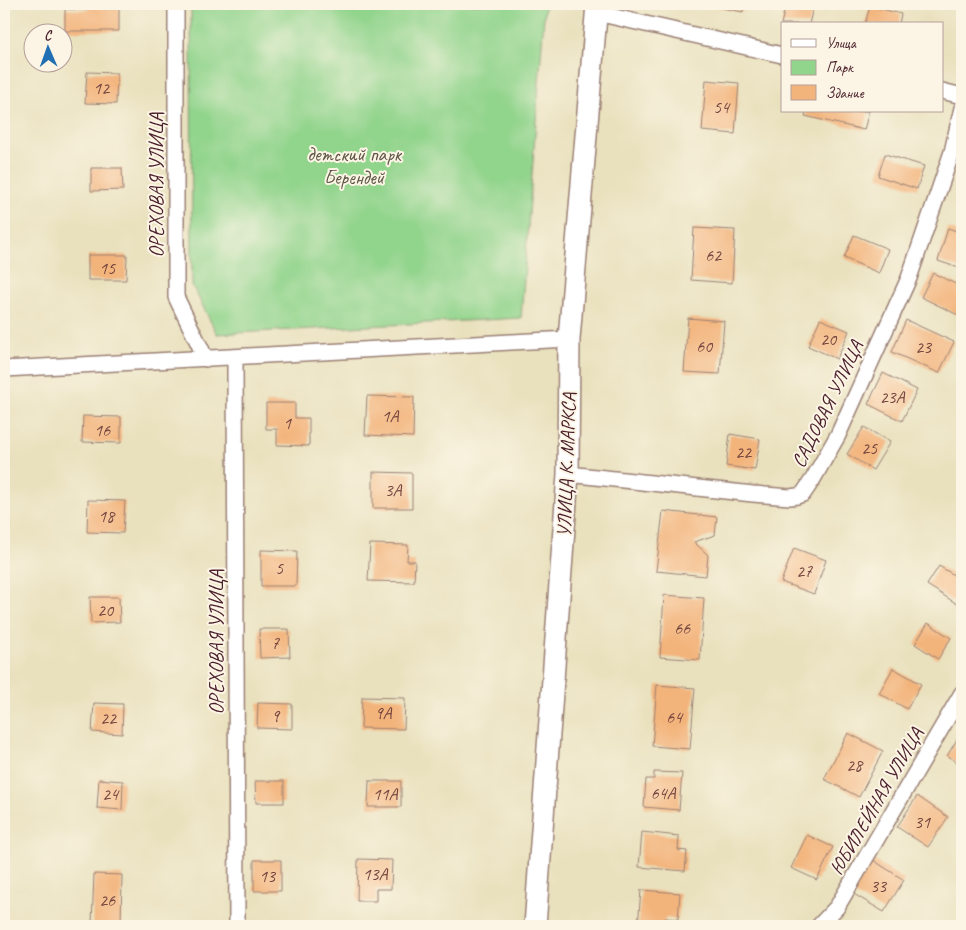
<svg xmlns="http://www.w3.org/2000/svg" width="966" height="930" font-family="Caveat,sans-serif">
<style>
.green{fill:#91d48c;stroke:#6e7a5c}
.building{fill:#f3b47b}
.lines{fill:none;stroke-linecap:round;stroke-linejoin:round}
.minor-casing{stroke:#9a8074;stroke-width:18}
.secondary-casing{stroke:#9a8074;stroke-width:24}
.minor{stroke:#fff;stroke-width:15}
.secondary{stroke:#fff;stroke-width:21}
.labels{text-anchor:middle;stroke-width:4;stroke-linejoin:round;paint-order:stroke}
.number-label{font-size:18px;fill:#74443f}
.park-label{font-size:20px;fill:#5f5548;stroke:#fcf5e5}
.street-label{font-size:20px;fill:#4a1f2b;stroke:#fcf5e5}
</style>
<rect width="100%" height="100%" fill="#fcf5e5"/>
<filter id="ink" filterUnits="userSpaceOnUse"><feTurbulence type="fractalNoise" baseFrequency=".02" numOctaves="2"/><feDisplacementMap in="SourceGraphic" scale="10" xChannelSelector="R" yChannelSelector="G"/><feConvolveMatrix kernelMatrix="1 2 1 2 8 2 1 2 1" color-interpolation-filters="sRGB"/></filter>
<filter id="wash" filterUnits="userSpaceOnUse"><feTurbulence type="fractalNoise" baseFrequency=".0096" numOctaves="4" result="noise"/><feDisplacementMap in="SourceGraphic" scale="20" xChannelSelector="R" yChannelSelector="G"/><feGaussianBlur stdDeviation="1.12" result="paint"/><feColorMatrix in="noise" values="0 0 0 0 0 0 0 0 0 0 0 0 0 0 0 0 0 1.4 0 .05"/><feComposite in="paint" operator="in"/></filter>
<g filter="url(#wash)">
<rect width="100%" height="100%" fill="#e9e1be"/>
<path class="green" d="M 191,4 L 545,4 L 521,318 L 217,334 L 192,285 Z"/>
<g id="blocks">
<path class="building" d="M 4,4 L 8,4 L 8,14 L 4,14 Z
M 88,4 L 119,4 L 119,31 L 65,31 L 65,9 L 88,10 Z
M 706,4 L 744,4 L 743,12 L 706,5 Z
M 786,4 L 814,4 L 809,24 L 781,24 Z
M 870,6 L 901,14 L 899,24 L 865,24 Z
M 87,72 L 117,73 L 116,104 L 85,103 Z
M 706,80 L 739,83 L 735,134 L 702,131 Z
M 806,111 L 869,111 L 864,130 L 805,116 Z
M 885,154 L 924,166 L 917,189 L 878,176 Z
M 4,166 L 9,166 L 9,199 L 4,199 Z
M 91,168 L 122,168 L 123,190 L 91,191 Z
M 694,228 L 735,230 L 732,283 L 691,280 Z
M 948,228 L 962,233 L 962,269 L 938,261 Z
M 854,235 L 888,249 L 879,273 L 844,258 Z
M 88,255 L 127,255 L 126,280 L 88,280 Z
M 933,273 L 962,287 L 962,317 L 921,297 Z
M 688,318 L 724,321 L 720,374 L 684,372 Z
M 820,319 L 849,331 L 837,359 L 808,346 Z
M 906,320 L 954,342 L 939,373 L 892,352 Z
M 883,373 L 917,390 L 902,421 L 868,404 Z
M 367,396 L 414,397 L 413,437 L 365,435 Z
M 266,403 L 295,403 L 295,418 L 309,418 L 309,446 L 277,445 L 277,429 L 266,429 Z
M 83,416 L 121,417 L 121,443 L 82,442 Z
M 864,427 L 890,442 L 873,470 L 847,454 Z
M 730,434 L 760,439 L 755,470 L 726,466 Z
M 373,472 L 412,473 L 412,508 L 373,508 Z
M 88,500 L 125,501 L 123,533 L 87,532 Z
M 663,511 L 717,517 L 715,535 L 694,542 L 708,555 L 706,576 L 656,571 Z
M 4,516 L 9,516 L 8,539 L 4,539 Z
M 370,544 L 408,545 L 407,561 L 415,561 L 414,582 L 368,581 Z
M 794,548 L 826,560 L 814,594 L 781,582 Z
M 261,550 L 297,551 L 296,586 L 261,586 Z
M 939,566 L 962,580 L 962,607 L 927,585 Z
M 664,595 L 704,598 L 700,660 L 660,657 Z
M 90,597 L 119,597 L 120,622 L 91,623 Z
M 4,613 L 6,613 L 6,644 L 4,644 Z
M 928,623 L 951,638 L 938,659 L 915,644 Z
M 259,629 L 289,629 L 290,657 L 260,658 Z
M 893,668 L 921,684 L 907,709 L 879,693 Z
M 657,685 L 695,688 L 690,749 L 652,746 Z
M 4,689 L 6,689 L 6,727 L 4,727 Z
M 362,697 L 405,698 L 404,729 L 361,728 Z
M 94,703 L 123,704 L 122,734 L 92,732 Z
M 258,703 L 292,704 L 292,729 L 257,728 Z
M 848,733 L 883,751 L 859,797 L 824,779 Z
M 959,736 L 962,738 L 962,765 L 947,756 Z
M 654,772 L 682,773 L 679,810 L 644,807 L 646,779 L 654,779 Z
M 99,779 L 123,781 L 122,810 L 97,808 Z
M 255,781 L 284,781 L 284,803 L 256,803 Z
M 369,781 L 401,781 L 401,807 L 368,807 Z
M 917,796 L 948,817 L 928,847 L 897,827 Z
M 642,832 L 679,836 L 678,850 L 687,851 L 685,871 L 639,867 Z
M 807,835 L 833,847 L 817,880 L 791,868 Z
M 358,859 L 392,860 L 391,889 L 376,889 L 376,901 L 357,901 Z
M 254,860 L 281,860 L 281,891 L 254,891 Z
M 873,860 L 904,880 L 884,912 L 852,893 Z
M 94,874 L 122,875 L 121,925 L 92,924 Z
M 641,890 L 680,893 L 678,919 L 665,918 L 664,926 L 638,926 Z"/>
</g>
</g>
<g filter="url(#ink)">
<use href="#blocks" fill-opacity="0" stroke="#9a8074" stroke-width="1"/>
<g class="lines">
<defs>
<path id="minor" d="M 176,4 L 176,297 L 206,359
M 597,13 L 782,55
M 942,91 L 962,96
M 235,357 L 237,926
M 4,369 L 569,339
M 568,474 L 753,494 L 790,497 L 797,496 L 803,494 L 813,479 L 838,435 L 909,278 L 952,152 L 962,108
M 819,926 L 837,907 L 962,693"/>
<path id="secondary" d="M 535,926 L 568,474 L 569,339 L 597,4"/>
</defs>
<use href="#minor" class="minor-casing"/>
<use href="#secondary" class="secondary-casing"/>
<use href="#minor" class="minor"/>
<use href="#secondary" class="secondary"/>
</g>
</g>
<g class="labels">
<g class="number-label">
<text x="101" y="94">12</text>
<text x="721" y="113">54</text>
<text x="713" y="261">62</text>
<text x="107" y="274">15</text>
<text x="828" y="345">20</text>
<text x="704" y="352">60</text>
<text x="923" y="353">23</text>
<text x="892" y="403">23А</text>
<text x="390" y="422">1А</text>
<text x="287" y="429">1</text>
<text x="102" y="436">16</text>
<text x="869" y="454">25</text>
<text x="743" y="458">22</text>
<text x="393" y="496">3А</text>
<text x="106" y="522">18</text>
<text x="279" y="574">5</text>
<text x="804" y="577">27</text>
<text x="105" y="616">20</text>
<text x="682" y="634">66</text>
<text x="275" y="649">7</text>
<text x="383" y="719">9А</text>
<text x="275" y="722">9</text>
<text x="674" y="723">64</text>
<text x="108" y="724">22</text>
<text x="854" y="771">28</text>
<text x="663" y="799">64А</text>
<text x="110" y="800">24</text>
<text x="385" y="800">11А</text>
<text x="922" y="828">31</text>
<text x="375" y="880">13А</text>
<text x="267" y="882">13</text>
<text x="878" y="892">33</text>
<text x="107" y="906">26</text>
</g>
<g class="park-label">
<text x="354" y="161">детский парк<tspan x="354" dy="23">Берендей</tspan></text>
</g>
<g class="street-label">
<text transform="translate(156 185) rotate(-90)" y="7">ОРЕХОВАЯ УЛИЦА</text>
<text transform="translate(827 404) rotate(-64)" y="7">САДОВАЯ УЛИЦА</text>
<text transform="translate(566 465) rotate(-88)" y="7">УЛИЦА К. МАРКСА</text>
<text transform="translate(216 642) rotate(-90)" y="7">ОРЕХОВАЯ УЛИЦА</text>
<text transform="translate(876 801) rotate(-60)" y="7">ЮБИЛЕЙНАЯ УЛИЦА</text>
</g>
</g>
<rect width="966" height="930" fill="none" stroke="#fcf5e5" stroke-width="20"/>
<rect x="781" y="22" width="162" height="90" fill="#fcf5e5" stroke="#b59f9b"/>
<rect x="791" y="39" width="25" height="8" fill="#ffffff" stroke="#b59f9b"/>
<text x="826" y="48" font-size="15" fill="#4a1f2b">Улица</text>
<rect x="791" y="60" width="25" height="15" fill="#91d48c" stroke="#b59f9b"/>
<text x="826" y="72" font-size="15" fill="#4a1f2b">Парк</text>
<rect x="791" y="85" width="25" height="15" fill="#f3b47b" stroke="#b59f9b"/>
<text x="826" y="98" font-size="15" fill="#4a1f2b">Здание</text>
<g transform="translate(48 48) rotate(358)"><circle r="24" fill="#fcf5e5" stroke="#b59f9b"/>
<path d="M0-4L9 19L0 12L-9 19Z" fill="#1f6fb2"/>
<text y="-8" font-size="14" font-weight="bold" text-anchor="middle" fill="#4a1f2b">С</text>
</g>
</svg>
